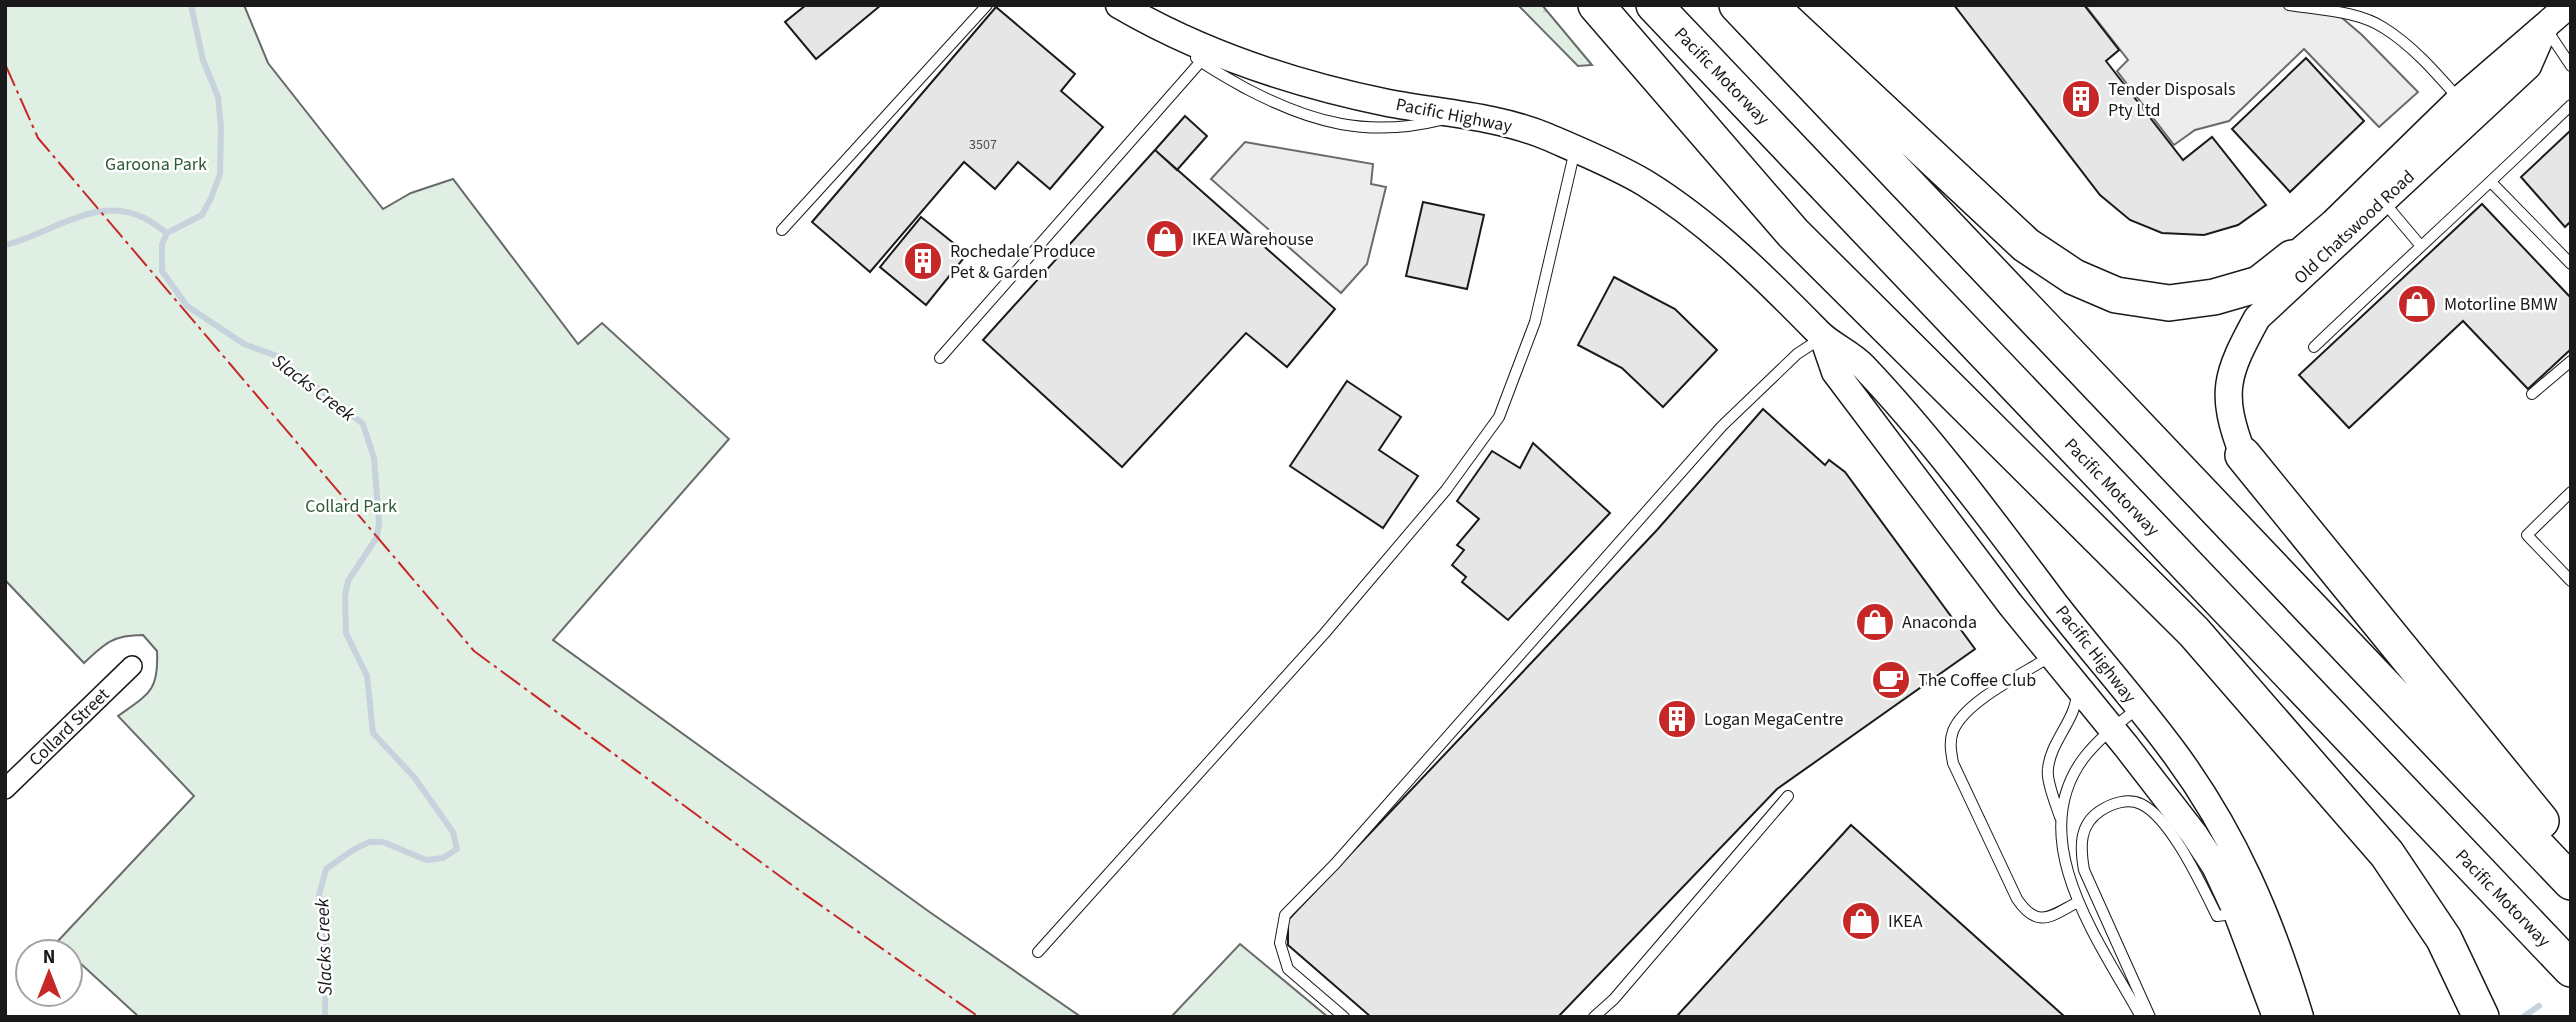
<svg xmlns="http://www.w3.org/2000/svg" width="2576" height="1022" font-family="'Source Sans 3',sans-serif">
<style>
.forest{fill:url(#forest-firs);stroke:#6a6a6a;stroke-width:2}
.park{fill:#e0efe3;stroke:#6a6a6a;stroke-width:2}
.parking{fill:#ededed;stroke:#6a6a6a;stroke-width:2}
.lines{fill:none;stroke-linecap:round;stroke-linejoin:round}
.stream{stroke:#c6d2dc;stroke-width:6}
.building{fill:#e6e6e6;stroke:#1a1a1a;stroke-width:2}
.lane-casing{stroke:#1a1a1a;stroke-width:12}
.street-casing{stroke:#1a1a1a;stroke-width:22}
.secondary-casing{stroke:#1a1a1a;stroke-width:29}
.highway-casing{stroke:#1a1a1a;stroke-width:38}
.lane{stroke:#fff;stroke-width:10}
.street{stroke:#fff;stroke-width:19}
.secondary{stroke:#fff;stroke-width:26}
.highway{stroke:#fff;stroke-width:35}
.power{stroke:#c62828;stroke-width:2;stroke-dasharray:24 5 3.5 5;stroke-linecap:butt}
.labels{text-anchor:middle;stroke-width:5;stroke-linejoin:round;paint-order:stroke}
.number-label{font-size:14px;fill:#4d4d4d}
.street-label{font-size:18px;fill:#1a1a1a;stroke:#fff}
.poi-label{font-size:18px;fill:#1a1a1a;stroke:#fff;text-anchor:start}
.park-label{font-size:18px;fill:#2b5a34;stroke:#fff}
.water-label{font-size:19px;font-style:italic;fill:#1a1a1a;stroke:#fff}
</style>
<defs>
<pattern id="forest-firs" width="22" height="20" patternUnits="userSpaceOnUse" patternTransform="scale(1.75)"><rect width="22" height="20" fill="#e0efe3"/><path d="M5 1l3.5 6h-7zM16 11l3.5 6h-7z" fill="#c0ccc2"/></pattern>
</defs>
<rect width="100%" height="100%" fill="#fff"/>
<path class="forest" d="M 1518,5 L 1542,5 L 1592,65 L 1578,66 Z"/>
<path class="park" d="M 5,5 L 244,5 L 268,63 L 383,209 L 411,193 L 453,179 L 578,344 L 602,323 L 729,439 L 553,640 L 931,913 L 1081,1017 L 139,1017 L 57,942 L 194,796 L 118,716 C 149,694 159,691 157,651 L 143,635 C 113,635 105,643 84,663 L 5,580 Z
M 1240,944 L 1328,1017 L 1171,1017 Z"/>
<path class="parking" d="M 2085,5 L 2327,5 L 2362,35 L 2418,92 L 2379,127 L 2304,49 L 2229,121 L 2195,130 L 2174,145 L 2117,71 L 2128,60 Z
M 1245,142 L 1373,164 L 1371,184 L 1386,187 L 1367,264 L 1341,293 L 1211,179 Z"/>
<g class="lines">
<path class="stream" d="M 191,5 L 203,60 L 218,97 L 221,127 L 220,174 L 211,198 L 202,215 L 167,233 L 162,244 L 162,271 L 187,306 L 244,344 L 277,356 L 363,424 L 374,458 L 379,522 L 377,537 L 348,581 L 345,596 L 346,633 L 367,676 L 373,733 L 414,777 L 453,832 L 457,849 L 443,858 L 426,860 L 383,842 L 369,842 L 353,850 L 326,869 L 319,895 L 320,910 L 326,926 L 325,1017
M 5,245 C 51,234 96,194 144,218 C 152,222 160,228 167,233
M 2523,1017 L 2539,1006"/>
</g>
<path class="building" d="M 806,5 L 881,5 L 816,59 L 785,22 Z
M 1954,5 L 2084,5 L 2119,50 L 2106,61 L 2183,160 L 2212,137 L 2266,205 L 2238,225 L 2204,235 L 2162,233 L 2130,220 L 2100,195 Z
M 996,7 L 1075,74 L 1061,91 L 1103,127 L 1050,189 L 1018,162 L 995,189 L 964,162 L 870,272 L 812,222 Z
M 2306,58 L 2364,121 L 2290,192 L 2232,129 Z
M 1185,116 L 1207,136 L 1177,170 L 1155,150 Z
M 2571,130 L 2571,221 L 2565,227 L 2521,177 Z
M 1155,150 L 1335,309 L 1287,367 L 1246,333 L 1122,467 L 983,340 Z
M 1423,202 L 1484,215 L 1467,289 L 1406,276 Z
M 2482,204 L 2571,298 L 2571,349 L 2528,389 L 2463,321 L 2349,428 L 2299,375 Z
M 921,217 L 967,254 L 926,305 L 880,267 Z
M 1614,277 L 1675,309 L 1717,350 L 1663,407 L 1622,368 L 1578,345 Z
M 1347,381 L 1401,417 L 1379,450 L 1418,476 L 1383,528 L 1290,466 Z
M 1763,409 L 1825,465 L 1829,460 L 1845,472 L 1975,649 L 1777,789 L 1558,1017 L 1371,1017 L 1288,945 L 1288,920 L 1657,530 Z
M 1533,443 L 1610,513 L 1508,620 L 1462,582 L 1466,577 L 1452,565 L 1464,550 L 1457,545 L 1479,519 L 1457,501 L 1492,451 L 1520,468 Z
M 1851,825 L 2065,1017 L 1676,1017 Z"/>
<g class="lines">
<defs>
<path id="lane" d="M 2289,5 C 2320,10 2358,11 2384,28 C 2413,46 2437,74 2459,99
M 2547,30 L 2571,66
M 1196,58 C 1212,70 1229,79 1247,89 C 1312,123 1368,138 1441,120
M 2491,182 L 2571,264
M 2383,201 L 2420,245
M 782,230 L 987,5
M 2314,347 C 2399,266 2486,187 2571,105
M 940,358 L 1210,51
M 2532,394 L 2571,361
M 2571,492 L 2527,535 L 2571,581
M 2051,656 C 2023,674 1965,701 1953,731 C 1949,742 1951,752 1953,763 L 2017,899 C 2038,930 2051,916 2078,902
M 2138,708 C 2118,724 2098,739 2083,759 C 2023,841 2101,944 2141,1017
M 2060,817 C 2056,805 2046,780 2048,769 C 2050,742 2076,720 2077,693
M 1038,952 L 1324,634 L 1446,490 L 1499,417 L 1535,322 L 1575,150
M 1344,1017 L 1288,969 L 1280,943 L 1285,915 L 1335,864 L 1722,426 L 1797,354 L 1820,339
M 1594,1017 L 1614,999 L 1788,796
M 2150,1017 L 2084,870 C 2080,847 2079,825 2100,811 C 2112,803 2128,798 2141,804 C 2171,818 2202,886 2217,916 L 2233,914"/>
<path id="street" d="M 5,789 L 132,666"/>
<path id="secondary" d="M 1119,5 C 1201,53 1295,84 1388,103 C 1441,113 1498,116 1548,137 C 1580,151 1615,165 1645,183 C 1710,223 1765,278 1819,333 C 1832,346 1851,353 1864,367 C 1934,441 1994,523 2055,604 C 2094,654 2136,701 2173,751 C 2234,833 2271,920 2300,1017
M 2292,258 L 2333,223 L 2459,100 L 2569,5
M 1823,337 L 1835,372 L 2010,604 L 2126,746 L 2194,834 L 2215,866 L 2237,913 L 2276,1017
M 2243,455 C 2219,392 2226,375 2257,318 L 2528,66 L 2545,27"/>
<path id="highway" d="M 1596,5 L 1793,233 L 2194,632 L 2387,854 L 2444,939 L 2481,1017
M 1654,5 L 2571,969
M 1737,5 L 2571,882
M 1769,5 L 2026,245 L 2074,277 L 2116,295 L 2169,303 L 2214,297 L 2259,284 L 2292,258
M 2243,455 L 2541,821"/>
</defs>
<use href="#lane" class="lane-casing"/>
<use href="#street" class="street-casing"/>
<use href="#secondary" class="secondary-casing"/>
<use href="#highway" class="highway-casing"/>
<use href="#lane" class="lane"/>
<use href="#street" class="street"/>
<use href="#secondary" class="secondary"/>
<use href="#highway" class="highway"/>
<path class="power" d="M 5,64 L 38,138 L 474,651 L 796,888 L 979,1017"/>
</g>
<defs>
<symbol id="building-disc" viewBox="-11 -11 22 22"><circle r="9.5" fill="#c62828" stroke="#fff"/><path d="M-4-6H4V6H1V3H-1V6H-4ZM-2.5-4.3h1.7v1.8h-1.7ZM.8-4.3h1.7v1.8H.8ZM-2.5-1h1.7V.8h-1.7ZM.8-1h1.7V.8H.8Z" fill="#fff"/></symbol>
<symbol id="shop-disc" viewBox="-11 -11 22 22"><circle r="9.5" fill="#c62828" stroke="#fff"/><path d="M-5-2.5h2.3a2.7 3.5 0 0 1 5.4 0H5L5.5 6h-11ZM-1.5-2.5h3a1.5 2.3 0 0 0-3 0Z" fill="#fff"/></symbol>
<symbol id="cafe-disc" viewBox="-11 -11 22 22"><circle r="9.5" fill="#c62828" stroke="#fff"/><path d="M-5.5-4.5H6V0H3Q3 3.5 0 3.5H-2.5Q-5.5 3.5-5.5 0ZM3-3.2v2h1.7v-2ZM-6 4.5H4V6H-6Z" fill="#fff"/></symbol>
</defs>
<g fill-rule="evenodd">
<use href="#building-disc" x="2059" y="77" width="44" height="44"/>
<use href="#shop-disc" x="1143" y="217" width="44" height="44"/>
<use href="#building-disc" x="901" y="239" width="44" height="44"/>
<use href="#shop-disc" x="2395" y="282" width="44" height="44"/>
<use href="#shop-disc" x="1853" y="600" width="44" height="44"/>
<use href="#cafe-disc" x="1869" y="658" width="44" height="44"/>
<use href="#building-disc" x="1655" y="697" width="44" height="44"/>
<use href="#shop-disc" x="1839" y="899" width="44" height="44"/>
</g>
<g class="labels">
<g class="number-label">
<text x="983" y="149">3507</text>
</g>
<g class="street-label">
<text transform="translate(1722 76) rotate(46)" y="6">Pacific Motorway</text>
<text transform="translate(1454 115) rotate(11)" y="6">Pacific Highway</text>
<text transform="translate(2354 227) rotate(-43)" y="6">Old Chatswood Road</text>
<text transform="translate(2112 487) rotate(46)" y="6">Pacific Motorway</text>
<text transform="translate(2096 654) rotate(52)" y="6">Pacific Highway</text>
<text transform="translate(69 727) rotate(-44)" y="6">Collard Street</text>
<text transform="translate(2503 898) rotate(46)" y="6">Pacific Motorway</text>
</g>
<g class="poi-label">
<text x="2108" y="95">Tender Disposals<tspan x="2108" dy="21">Pty Ltd</tspan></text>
<text x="1192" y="245">IKEA Warehouse</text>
<text x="950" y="257">Rochedale Produce<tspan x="950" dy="21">Pet &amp; Garden</tspan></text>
<text x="2444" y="310">Motorline BMW</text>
<text x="1902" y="628">Anaconda</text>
<text x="1918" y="686">The Coffee Club</text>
<text x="1704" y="725">Logan MegaCentre</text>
<text x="1888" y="927">IKEA</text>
</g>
<g class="park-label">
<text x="156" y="170">Garoona Park</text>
<text x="351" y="512">Collard Park</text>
</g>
<g class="water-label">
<text transform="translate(314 387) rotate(37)" y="7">Slacks Creek</text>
<text transform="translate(323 947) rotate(-92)" y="7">Slacks Creek</text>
</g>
</g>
<rect width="2576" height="1022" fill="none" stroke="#1a1a1a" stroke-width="14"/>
<g transform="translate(49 973)"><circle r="33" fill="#ffffff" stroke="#a3a3a3" stroke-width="2"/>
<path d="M0-5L12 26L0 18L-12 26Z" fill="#c62828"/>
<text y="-10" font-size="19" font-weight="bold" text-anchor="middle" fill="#1a1a1a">N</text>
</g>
</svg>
